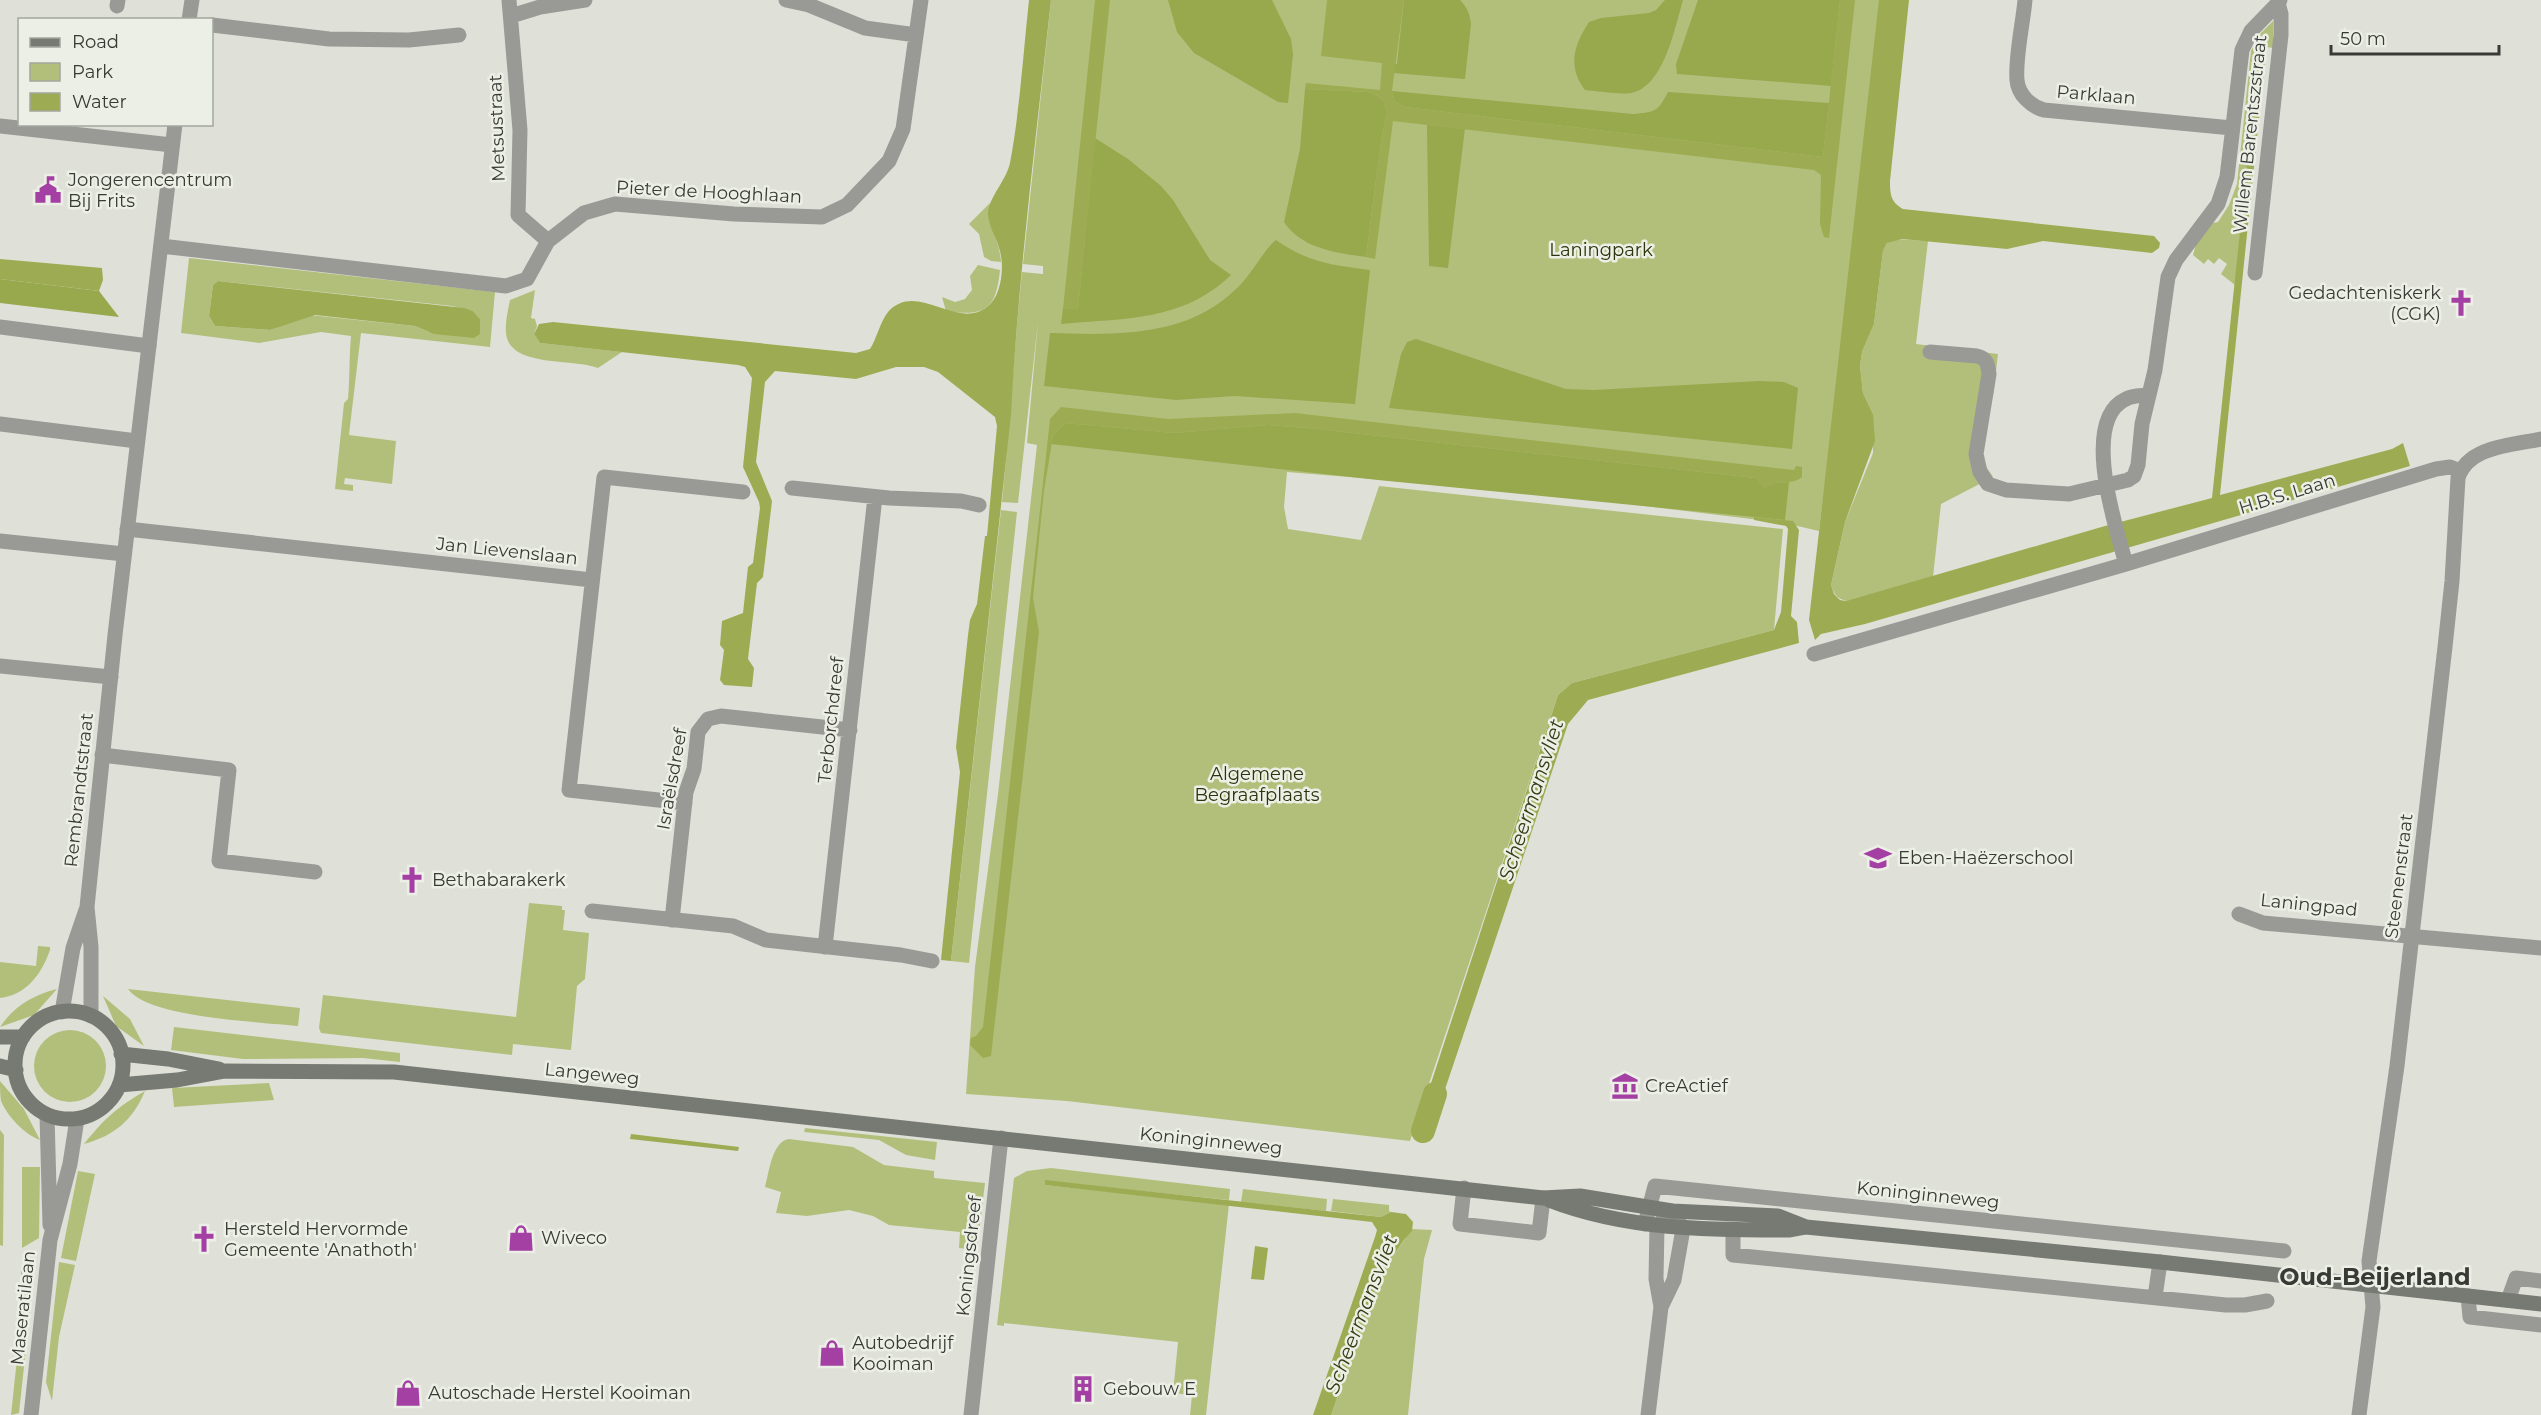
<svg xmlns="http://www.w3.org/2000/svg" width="2541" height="1415" font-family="Montserrat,sans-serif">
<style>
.green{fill:#b2bf7b;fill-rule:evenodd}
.forest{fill:#98a84d}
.water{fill:#9dac52}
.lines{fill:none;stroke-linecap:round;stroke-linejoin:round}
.canal{stroke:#9dac52;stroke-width:24}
.minor{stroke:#999a96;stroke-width:15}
.tertiary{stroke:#999a96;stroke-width:15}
.secondary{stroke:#777973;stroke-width:15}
.labels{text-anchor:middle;stroke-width:5;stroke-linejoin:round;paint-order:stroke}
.street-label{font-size:18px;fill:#393a36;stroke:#ecefe5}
.poi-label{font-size:18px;fill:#393a36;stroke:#ecefe5;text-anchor:start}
.park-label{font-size:18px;fill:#2d330c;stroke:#ecefe5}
.water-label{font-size:20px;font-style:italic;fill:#353c15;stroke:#ecefe5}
.district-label{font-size:24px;font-weight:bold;fill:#393a36;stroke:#ecefe5}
</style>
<rect width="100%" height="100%" fill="#dfe1d8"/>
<path class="green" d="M 1051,0 L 1880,0 L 1866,145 L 1819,531 L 1784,523 L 1521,491 L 1287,472 L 1284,507 L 1288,529 L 1361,540 L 1379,486 L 1783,529 L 1774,630 L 1572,683 L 1558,695 L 1410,1141 L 1067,1101 L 966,1094 L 975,967 L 998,794 L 1037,445 L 1027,443 L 1038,322 L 1018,503 L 1002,502 C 1010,425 1014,348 1022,272 L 1043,274 L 1043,266 L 1023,264 Z
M 2273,21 L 2273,48 L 2267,47 L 2266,51 L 2259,51 L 2235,285 L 2221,274 L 2227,264 L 2219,258 L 2214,264 L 2208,259 L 2204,264 L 2193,255 L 2196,244 L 2212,223 L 2218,222 L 2229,205 L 2237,184 L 2251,51 L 2259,35 Z
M 990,203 C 987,225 1000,241 1001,262 L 991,261 L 984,257 L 979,234 L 969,224 Z
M 1894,239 L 1928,241 L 1916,344 L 1998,354 L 1993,396 L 1986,415 L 1981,459 L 1993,477 L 1941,504 L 1933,577 L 1847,601 C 1837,599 1834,594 1831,585 L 1845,522 L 1873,453 L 1873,414 L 1863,393 L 1860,366 L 1862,352 L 1874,324 L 1883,251 L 1887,243 Z
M 189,258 L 495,292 L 490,347 L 361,333 L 349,435 L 396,441 L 392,484 L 345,478 L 344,484 L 353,485 L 353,491 L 335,489 L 344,403 L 348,399 C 350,377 349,357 351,336 L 321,332 L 259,343 L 181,333 ZM 218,281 L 452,306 L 473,311 L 480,319 L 429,332 L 415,326 L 309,315 L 270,330 L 215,326 L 209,316 L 213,285 Z
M 978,265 L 1000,270 C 996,309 986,317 946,311 L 942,297 L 955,302 L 965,299 L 972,290 L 970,276 Z
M 535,290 L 531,318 L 535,319 L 537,326 L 534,334 L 540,343 L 622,352 L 598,368 C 573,358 509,368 506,333 C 505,323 508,310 510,300 Z
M 1001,510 L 1017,512 L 969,963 L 951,961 Z
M 529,903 L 562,906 L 562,910 L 565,910 L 563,930 L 589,933 L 585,979 L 577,986 L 571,1050 L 513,1044 L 512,1055 L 321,1033 L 319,1028 L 323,995 L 516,1017 Z
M 38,946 L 50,947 L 50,950 C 42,973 27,995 0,998 L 0,962 L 36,966 Z
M 57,989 L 34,1015 L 0,1027 C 14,1006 33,995 57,989 Z
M 128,989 L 300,1008 L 298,1026 C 262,1022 148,1018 128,989 Z
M 103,996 L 130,1019 L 144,1046 L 116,1026 Z
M 174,1027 L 400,1053 L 400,1062 L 363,1058 L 243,1059 L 171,1050 Z
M34 1066a36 36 0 1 1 72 0a36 36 0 1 1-72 0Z
M 0,1081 L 24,1109 L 40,1140 C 24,1134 8,1117 1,1101 C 0,1095 0,1087 0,1081 Z
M 269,1083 L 274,1100 L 174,1107 L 172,1088 Z
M 145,1091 C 133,1120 114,1136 84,1144 C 105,1118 116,1108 145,1091 Z
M 805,1128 L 937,1142 L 935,1160 L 906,1155 L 879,1140 L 804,1132 Z
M 0,1130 L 4,1135 L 3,1246 L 0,1245 Z
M 789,1139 L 853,1147 L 884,1165 L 934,1171 L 934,1178 L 985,1183 L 977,1250 L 959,1248 L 960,1232 L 889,1225 L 873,1216 L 849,1210 L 807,1216 L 776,1213 L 781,1192 L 765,1187 C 769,1173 772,1141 789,1139 Z
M 22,1167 L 40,1167 L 39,1238 L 22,1248 Z
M 1051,1168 L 1230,1189 L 1229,1200 L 1045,1181 L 1045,1185 L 1229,1204 L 1206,1415 L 1190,1415 L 1192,1395 L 1173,1393 L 1178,1342 L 1004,1323 L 1004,1326 L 997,1325 L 1014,1178 L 1027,1171 Z
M 78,1171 L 95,1174 L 76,1261 L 61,1258 Z
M 1243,1189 L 1327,1199 L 1326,1211 L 1241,1202 Z
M 1333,1199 L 1389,1205 L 1389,1211 L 1391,1212 L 1381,1217 L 1331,1211 Z
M 1412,1229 L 1432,1230 L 1424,1259 L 1408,1415 L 1331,1415 L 1380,1275 Z
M 59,1262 L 75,1265 L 59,1337 L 52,1401 L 46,1382 Z
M 21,1267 L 33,1283 L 19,1413 L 11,1415 L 21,1321 Z"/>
<path class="forest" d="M 1168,0 L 1272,0 L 1291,39 L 1293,54 L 1288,103 L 1278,102 L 1194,53 L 1177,32 Z
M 1404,0 L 1460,0 C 1467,7 1470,14 1471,24 L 1465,79 L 1393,73 L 1394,64 L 1397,64 Z
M 1665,0 L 1683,0 C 1675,27 1664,87 1631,93 C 1617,95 1600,91 1585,90 C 1567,66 1574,45 1589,22 L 1601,18 L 1649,13 L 1656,10 Z
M 1698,0 L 1840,0 L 1831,86 L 1677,74 L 1676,64 Z
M 1305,89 L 1369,92 L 1376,95 L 1384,102 L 1387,112 L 1381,141 L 1366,257 C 1337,253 1302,249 1284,222 L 1300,149 Z
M 1392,91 L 1633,114 C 1655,112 1658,112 1668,92 L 1829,103 L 1823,157 L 1405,107 L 1395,102 Z
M 1427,125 L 1465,128 L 1448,268 L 1429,266 Z
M 1095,138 L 1128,159 L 1161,186 L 1173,200 L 1210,260 L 1231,275 C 1182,322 1124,318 1061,324 L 1063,309 L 1078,309 Z
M 1276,240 C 1309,263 1332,265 1370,270 L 1355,404 L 1235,396 L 1176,400 L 1044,386 L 1050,333 C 1114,335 1186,338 1236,289 C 1251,276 1264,249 1276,240 Z
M 0,279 L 99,291 L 119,317 L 0,303 Z
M 1416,339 L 1566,389 L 1594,390 L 1759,381 L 1784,382 L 1798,388 L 1792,449 L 1389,408 L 1401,354 L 1407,342 Z
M 1065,423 L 1174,433 L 1268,425 L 1308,428 L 1755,478 L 1764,488 L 1773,483 L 1789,482 L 1785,520 L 1378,480 L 1051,444 L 1053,436 Z"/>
<path class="water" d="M 1029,0 L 1051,0 C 1036,138 1018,277 1011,415 L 951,961 L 941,960 L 960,772 L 956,747 L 968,635 L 970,620 L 977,604 L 985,536 L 987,536 L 997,426 L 995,417 L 938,372 L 924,367 L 896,367 L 856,379 L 775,371 L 765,382 L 756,462 L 772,501 L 763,577 L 757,583 L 748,659 L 754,668 L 752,687 L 724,685 L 720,680 L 724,650 L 720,645 L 722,621 L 743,613 L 748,567 L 753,563 L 760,508 L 759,502 L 743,467 L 752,378 L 745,367 L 738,365 L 540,343 L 534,334 L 539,324 L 553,322 L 856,353 L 870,349 C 877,338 880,322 888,312 C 917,280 956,331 987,307 C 1002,296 1005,265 999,248 C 996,236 988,226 988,213 C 989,197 1006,181 1010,163 C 1020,110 1023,54 1029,0 Z
M 1095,0 L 1110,0 L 1078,309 L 1063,309 Z
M 1327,0 L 1404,0 L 1392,91 L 1395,102 L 1405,107 L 1823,157 L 1840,0 L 1855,0 L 1829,238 L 1824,237 L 1820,224 L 1821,175 L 1814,170 L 1393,121 L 1375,259 L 1366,257 L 1381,141 L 1387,112 L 1384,102 L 1376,95 L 1369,92 L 1305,89 L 1306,83 L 1380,90 L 1382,63 L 1321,56 Z
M 1879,0 L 1909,0 L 1890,181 C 1890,195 1891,202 1903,209 L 2154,236 L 2160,243 L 2159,248 L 2152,253 L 2043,241 L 2007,249 L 1902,239 L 1887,243 L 1883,251 L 1874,324 L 1862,352 L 1860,366 L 1863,393 L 1873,414 L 1875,441 L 1845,522 L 1831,585 L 1834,594 L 1840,600 L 1846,601 L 2105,526 L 2212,498 L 2259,50 L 2266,51 L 2220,495 L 2392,449 L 2403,443 L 2410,466 L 1865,624 L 1821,634 L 1815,640 L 1809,620 Z
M 0,259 L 102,268 L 103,280 L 99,291 L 0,279 Z
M 218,281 L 464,308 L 473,311 L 480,319 L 480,334 L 474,338 L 434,334 L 415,326 L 315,315 L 270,330 L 215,326 L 209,316 L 213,285 Z
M 1061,407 L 1168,419 L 1295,413 L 1794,470 L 1796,466 L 1802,467 L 1802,477 C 1792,486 1779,478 1764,489 L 1755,478 L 1308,428 L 1268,425 L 1174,433 L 1065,423 L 1053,436 L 1044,491 L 1033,598 L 1039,632 L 991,1056 L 983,1058 L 970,1045 L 971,1038 L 976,1036 L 983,1027 L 1050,419 Z
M 1754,517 L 1793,521 L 1799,530 L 1791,616 L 1797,622 L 1799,643 L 1588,700 L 1568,724 L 1432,1128 L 1418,1123 L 1558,695 L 1572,683 L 1774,630 L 1781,612 L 1788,529 L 1786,526 L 1754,520 Z
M 631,1134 L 739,1147 L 738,1151 L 630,1139 Z
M 1045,1180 L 1381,1217 L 1391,1212 L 1406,1214 L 1413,1222 L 1412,1231 L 1404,1240 L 1380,1275 L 1331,1415 L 1313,1415 L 1375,1237 L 1377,1230 L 1372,1222 L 1045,1185 Z
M 1255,1246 L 1268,1248 L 1264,1280 L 1251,1279 Z"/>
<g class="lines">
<path class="canal" d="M 1423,1131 L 1435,1094"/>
<path class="minor" d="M 509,0 L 520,130 L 518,215 L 548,241
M 786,0 L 809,5 L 865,28 L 916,35
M 2025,0 C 2023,23 2015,58 2017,80 C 2018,94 2030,106 2044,110 L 2232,128
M 117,6 L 118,0
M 511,16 L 540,7 L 585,0
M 212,25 L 329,39 L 409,40 L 459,35
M 0,126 L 172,145
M 161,246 L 506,286 L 527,279 L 548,241 L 584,213 L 615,204 L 734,214 L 822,217 L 847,205 L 889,161 L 903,129 L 921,0
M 2255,273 L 2281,35 L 2281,14 L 2278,3 L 2280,0
M 0,327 L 149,346
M 1930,352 L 1977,356 C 1987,358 1988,365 1989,374 L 1976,454 L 1980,472 L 1988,484 L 2006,490 L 2069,494 L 2128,480 L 2134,476 L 2138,465 L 2142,424 L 2155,370 L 2168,277 L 2176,260 L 2218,204 L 2227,177 L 2242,50 L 2251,31 L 2278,3
M 0,424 L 137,441
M 792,488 L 889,498 L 961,501 L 979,505
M 127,529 L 592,580
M 0,541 L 124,554
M 2126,564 C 2116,528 2080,420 2126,399 C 2133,395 2141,396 2149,395
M 1814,654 L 2126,564 L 2436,469 L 2450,467 L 2460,471
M 0,666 L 111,677
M 102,755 L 229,770 L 219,861 L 315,872
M 685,803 L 569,790 L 604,477 L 743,492
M 592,911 L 733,926 L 766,940 L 901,955 L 932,961
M 2239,914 L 2263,923 L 2541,948
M 672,920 L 686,792 L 694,769 L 698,732 L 708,719 L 721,716 L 850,730
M 825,947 L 875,497
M 47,1115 L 50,1225
M 1464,1188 L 1460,1224 L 1539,1233 L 1543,1198
M 1645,1224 L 1655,1186 L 2284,1251
M 1733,1230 L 1733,1255 L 2226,1305 L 2245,1305 L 2267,1301
M 2468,1296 L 2470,1317 L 2541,1325
M 2155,1297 L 2160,1262
M 2508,1300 L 2516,1278 L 2541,1281
M 31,1415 L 50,1240 L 70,1164 L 77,1119
M 971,1415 L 1001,1138
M 2359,1415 L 2373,1307 L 2371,1284"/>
<path class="tertiary" d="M 189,20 L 192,0
M 62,1012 L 73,948 L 86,910
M 91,1016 L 91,947 L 87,907 L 115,635 L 175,124
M 2371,1284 L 2369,1261 L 2397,1066 L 2445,647 L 2452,581 L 2458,478 C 2468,446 2513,445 2541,439
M 1648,1415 L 1661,1307 L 1674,1280 L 1683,1229 L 1672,1211 L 1657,1226 L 1656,1279 L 1661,1307"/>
<path class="secondary" d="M15 1065a54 54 0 1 1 108 0a54 54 0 1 1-108 0Z
M 0,1037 L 23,1037
M 121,1054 L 168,1059 L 219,1069
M 0,1066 L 16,1070
M 119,1085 L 177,1080 L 225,1071 L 394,1072 L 1543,1198 L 1580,1196 L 1672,1211 L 1778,1216 L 1806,1227
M 1549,1200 C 1626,1230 1708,1230 1790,1230 L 1806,1227 L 2160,1262 L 2541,1304"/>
</g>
<defs>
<symbol id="civic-bare" viewBox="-9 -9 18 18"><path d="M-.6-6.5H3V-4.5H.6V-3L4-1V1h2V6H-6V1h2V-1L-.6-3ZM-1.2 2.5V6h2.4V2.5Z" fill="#a43fa4" stroke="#ecefe5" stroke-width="2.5" paint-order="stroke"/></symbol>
<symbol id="church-bare" viewBox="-9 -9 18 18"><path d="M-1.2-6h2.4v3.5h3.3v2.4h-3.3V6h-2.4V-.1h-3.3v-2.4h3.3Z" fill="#a43fa4" stroke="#ecefe5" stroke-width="2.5" paint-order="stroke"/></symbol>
<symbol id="school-bare" viewBox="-9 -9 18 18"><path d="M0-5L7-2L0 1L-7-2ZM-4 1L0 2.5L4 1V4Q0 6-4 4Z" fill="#a43fa4" stroke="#ecefe5" stroke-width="2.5" paint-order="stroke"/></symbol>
<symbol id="museum-bare" viewBox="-9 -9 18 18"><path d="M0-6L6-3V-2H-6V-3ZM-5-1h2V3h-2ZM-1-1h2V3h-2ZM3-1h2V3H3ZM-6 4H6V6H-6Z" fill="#a43fa4" stroke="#ecefe5" stroke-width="2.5" paint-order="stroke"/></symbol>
<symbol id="shop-bare" viewBox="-9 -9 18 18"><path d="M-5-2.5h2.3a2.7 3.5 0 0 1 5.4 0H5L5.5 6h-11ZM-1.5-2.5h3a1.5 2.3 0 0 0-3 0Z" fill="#a43fa4" stroke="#ecefe5" stroke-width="2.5" paint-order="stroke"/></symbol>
<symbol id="building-bare" viewBox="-9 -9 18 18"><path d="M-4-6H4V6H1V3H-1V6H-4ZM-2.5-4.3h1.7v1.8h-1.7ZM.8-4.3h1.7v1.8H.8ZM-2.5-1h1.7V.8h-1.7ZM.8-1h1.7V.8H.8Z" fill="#a43fa4" stroke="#ecefe5" stroke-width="2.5" paint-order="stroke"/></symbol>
</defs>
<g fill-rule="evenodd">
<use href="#civic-bare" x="29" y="171" width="38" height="38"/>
<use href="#church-bare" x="2442" y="284" width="38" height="38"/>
<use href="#school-bare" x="1859" y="839" width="38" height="38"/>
<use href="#church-bare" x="393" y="861" width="38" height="38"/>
<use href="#museum-bare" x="1606" y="1067" width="38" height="38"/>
<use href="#shop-bare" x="502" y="1219" width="38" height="38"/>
<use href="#church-bare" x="185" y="1220" width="38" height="38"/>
<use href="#shop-bare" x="813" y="1334" width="38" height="38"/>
<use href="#building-bare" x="1064" y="1370" width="38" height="38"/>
<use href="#shop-bare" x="389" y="1374" width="38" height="38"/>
</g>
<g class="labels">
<g class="street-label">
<text transform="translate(2096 95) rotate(5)" y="6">Parklaan</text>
<text transform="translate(497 128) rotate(-92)" y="6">Metsustraat</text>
<text transform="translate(2250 134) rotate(-84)" y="6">Willem Barentszstraat</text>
<text transform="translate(709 192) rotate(3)" y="6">Pieter de Hooghlaan</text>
<text transform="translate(2287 494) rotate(-17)" y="6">H.B.S. Laan</text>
<text transform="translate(507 551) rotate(6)" y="6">Jan Lievenslaan</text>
<text transform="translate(831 720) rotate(-84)" y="6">Terborchdreef</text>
<text transform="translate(672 779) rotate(-80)" y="6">Israëlsdreef</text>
<text transform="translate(79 790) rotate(-84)" y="6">Rembrandtstraat</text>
<text transform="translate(2399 876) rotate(-83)" y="6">Steenenstraat</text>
<text transform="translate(2309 905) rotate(6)" y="6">Laningpad</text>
<text transform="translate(592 1074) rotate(6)" y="6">Langeweg</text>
<text transform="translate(1211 1141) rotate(6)" y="6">Koninginneweg</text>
<text transform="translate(1928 1195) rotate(6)" y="6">Koninginneweg</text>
<text transform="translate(969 1256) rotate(-84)" y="6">Koningsdreef</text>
<text transform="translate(23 1308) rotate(-84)" y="6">Maseratilaan</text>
</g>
<g class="poi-label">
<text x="68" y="186">Jongerencentrum<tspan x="68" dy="21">Bij Frits</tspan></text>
<text x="2441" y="299" text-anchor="end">Gedachteniskerk<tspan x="2441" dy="21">(CGK)</tspan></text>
<text x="1898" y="864">Eben-Haëzerschool</text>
<text x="432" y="886">Bethabarakerk</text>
<text x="1645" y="1092">CreActief</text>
<text x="224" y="1235">Hersteld Hervormde<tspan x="224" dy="21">Gemeente 'Anathoth'</tspan></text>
<text x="541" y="1244">Wiveco</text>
<text x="852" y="1349">Autobedrijf<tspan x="852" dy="21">Kooiman</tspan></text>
<text x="1103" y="1395">Gebouw E</text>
<text x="428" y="1399">Autoschade Herstel Kooiman</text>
</g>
<g class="park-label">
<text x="1601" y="256">Laningpark</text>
<text x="1257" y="780">Algemene<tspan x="1257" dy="21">Begraafplaats</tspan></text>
</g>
<g class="water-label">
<text transform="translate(1531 800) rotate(-72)" y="7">Scheermansvliet</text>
<text transform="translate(1361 1314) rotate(-69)" y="7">Scheermansvliet</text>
</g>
<g class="district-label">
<text x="2375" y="1285">Oud-Beijerland</text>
</g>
</g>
<rect x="18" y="18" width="195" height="108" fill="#ecefe5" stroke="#a4a79f" stroke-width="1.5"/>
<rect x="30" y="38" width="30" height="9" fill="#777973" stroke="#a4a79f" stroke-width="1.5"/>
<text x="72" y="48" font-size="18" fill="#393a36">Road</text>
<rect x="30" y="63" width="30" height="18" fill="#b2bf7b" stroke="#a4a79f" stroke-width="1.5"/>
<text x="72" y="78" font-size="18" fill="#393a36">Park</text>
<rect x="30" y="93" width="30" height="18" fill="#9dac52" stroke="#a4a79f" stroke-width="1.5"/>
<text x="72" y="108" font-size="18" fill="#393a36">Water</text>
<path d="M2331 45v9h168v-9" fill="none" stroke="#393a36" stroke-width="3"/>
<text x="2340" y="45" font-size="18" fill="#393a36" stroke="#ecefe5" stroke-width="4.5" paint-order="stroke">50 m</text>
</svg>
